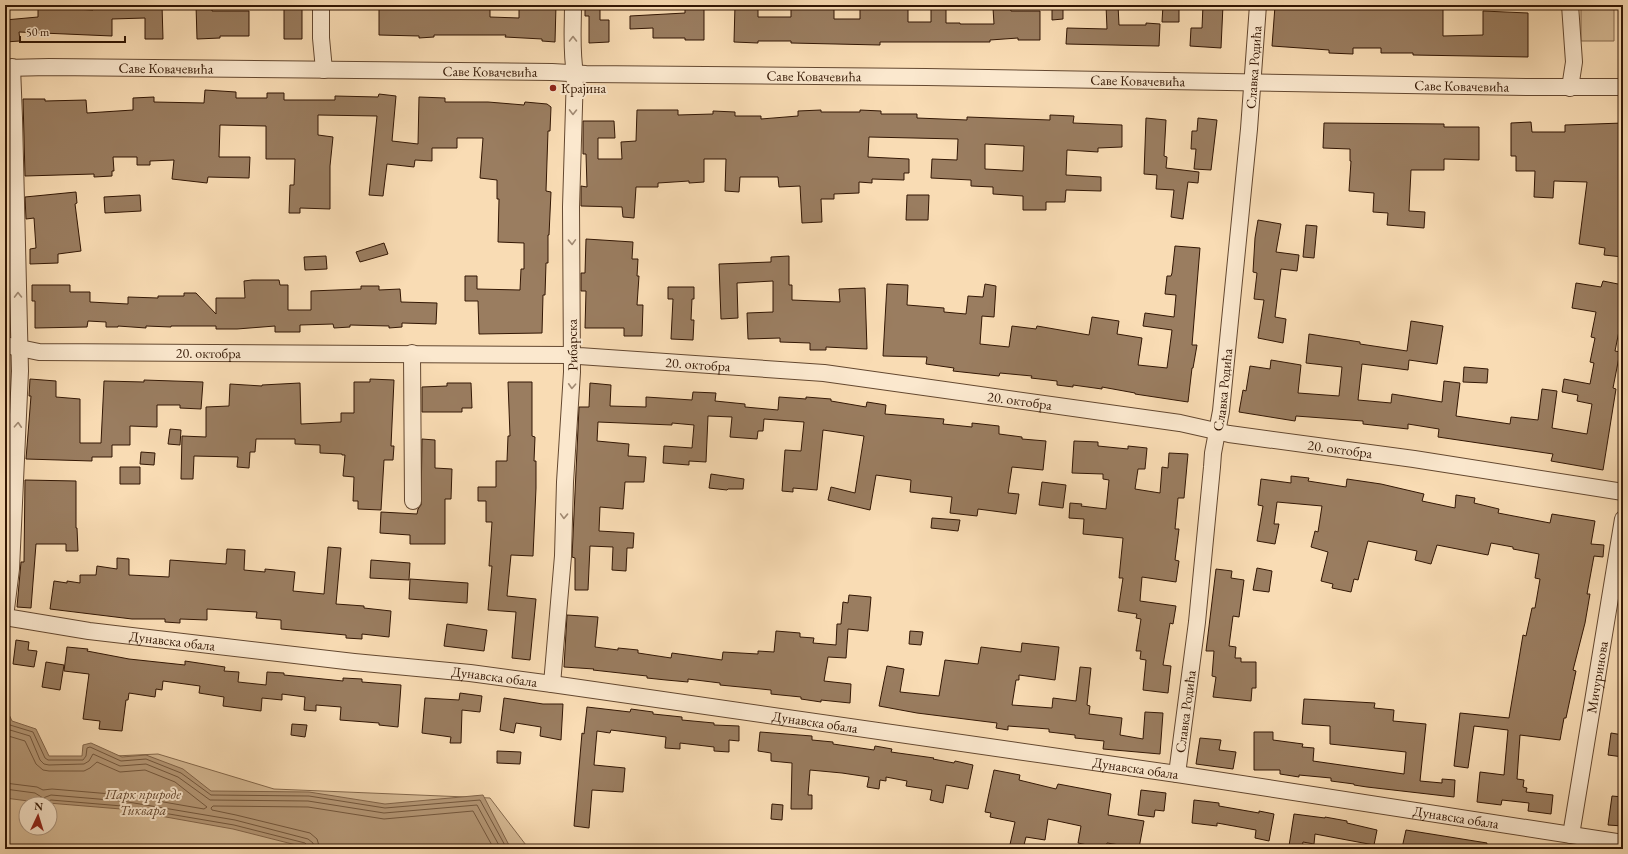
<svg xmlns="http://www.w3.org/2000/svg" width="1628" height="854" font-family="'EB Garamond',serif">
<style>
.green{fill:#d7bb96;stroke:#85694d;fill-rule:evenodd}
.water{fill:#b69978;stroke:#82654a}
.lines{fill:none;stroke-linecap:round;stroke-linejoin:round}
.shore{stroke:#74583e;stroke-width:1}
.building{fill:#9a7d60;stroke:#331704;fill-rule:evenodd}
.street-casing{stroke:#644830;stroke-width:18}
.street{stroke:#fbe8ce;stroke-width:16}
.oneway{stroke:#a18a73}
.poi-dot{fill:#8f2418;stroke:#fbe8ce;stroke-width:1.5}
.labels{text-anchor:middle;stroke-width:4;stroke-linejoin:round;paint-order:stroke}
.street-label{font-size:14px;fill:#331704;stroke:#fbe8ce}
.poi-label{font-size:14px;fill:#331704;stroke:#fbe8ce;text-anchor:start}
.park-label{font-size:14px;font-style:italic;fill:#644830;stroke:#fbe8ce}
</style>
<rect width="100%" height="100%" fill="#f9dcb4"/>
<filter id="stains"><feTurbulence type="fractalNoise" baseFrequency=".005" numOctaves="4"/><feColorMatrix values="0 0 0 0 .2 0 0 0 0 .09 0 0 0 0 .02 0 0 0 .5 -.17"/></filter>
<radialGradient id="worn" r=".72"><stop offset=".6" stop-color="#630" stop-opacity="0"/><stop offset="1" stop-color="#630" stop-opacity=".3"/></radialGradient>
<path class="green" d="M 1581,5 L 1614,5 L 1614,41 L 1581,41 Z
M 5,728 L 49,759 L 158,754 L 274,789 L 490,798 L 529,849 L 5,849 ZM 26,804 L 50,804 L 50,828 L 26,828 Z"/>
<path class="water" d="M 5,706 L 12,721 L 36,729 L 49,756 L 82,756 L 83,745 L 91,743 L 122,757 L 146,755 L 183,769 L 211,791 L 309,792 L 385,804 L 483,795 L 511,849 L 312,849 L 233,829 L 121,809 L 36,802 L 5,798 Z"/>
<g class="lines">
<path class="shore" d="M 5,716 L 10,725 L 33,732 L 45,758 L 48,760 L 83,760 L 86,756 L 87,748 L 90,747 L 121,761 L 146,759 L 181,773 L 211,795 L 309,796 L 385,808 L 480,800 L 507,849
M 5,727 L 10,730 L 30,736 L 40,760 L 44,764 L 49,765 L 84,764 L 89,761 L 93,754 L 120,766 L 146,764 L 178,777 L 210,800 L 308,801 L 384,813 L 477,805 L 501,849
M 5,735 L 25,741 L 36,764 L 43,770 L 49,771 L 84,771 L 90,768 L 97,762 L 120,772 L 145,770 L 175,782 L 207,807 L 204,809 L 123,795 L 52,789 L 43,790 L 37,787 L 5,783
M 5,789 L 35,793 L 43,798 L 51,795 L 122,801 L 235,820 L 308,839 L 313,843 L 314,849
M 46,804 L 48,801 L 51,800 L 122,806 L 234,825 L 305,843 L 308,846 L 309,849
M 320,849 L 317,839 L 310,833 L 236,815 L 212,810 L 211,808 L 213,806 L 308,807 L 384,819 L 473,811 L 494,849"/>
</g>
<path class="building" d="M 38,5 L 59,5 L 58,8 L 93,10 L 93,7 L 118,8 L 118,5 L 162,5 L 163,39 L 145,39 L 145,18 L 112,19 L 112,36 L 19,32 L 20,41 L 5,42 L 5,20 L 38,17 Z
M 196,5 L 212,5 L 212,11 L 249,11 L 249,36 L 220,36 L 220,38 L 197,39 Z
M 284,5 L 302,5 L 302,39 L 284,39 Z
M 379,5 L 393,5 L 393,8 L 419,8 L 419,5 L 433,5 L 434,7 L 490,5 L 490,17 L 519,18 L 519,7 L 544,7 L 544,5 L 556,5 L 555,42 L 542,41 L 542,39 L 505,37 L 506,35 L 434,35 L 434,37 L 419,38 L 419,36 L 379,35 Z
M 585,5 L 600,5 L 600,20 L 609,20 L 609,42 L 589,43 L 589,16 L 585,16 Z
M 685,5 L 704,6 L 704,40 L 685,40 L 685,38 L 653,38 L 653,28 L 630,29 L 630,16 L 685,13 Z
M 735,5 L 758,5 L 758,17 L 791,17 L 791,5 L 834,5 L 834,19 L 860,19 L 860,7 L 892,8 L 892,5 L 908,5 L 908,22 L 931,22 L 931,5 L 946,5 L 946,23 L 960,23 L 960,24 L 994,24 L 993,8 L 1010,7 L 1011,11 L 1040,11 L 1040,40 L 1018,40 L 1018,38 L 990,40 L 990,42 L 880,42 L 880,45 L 791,43 L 791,41 L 758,41 L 758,43 L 734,42 Z
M 1052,5 L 1063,5 L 1063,19 L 1052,20 Z
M 1106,5 L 1118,5 L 1119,25 L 1146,25 L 1146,23 L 1160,24 L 1159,46 L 1066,44 L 1067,28 L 1107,29 Z
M 1163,5 L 1179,5 L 1179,22 L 1162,22 Z
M 1203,5 L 1223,5 L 1221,48 L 1190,46 L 1191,28 L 1202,28 Z
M 1300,5 L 1330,7 L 1330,5 L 1395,5 L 1395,9 L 1428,8 L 1428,5 L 1443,5 L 1443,36 L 1483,35 L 1483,11 L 1528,13 L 1528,57 L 1413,55 L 1413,53 L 1381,53 L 1381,48 L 1353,48 L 1353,54 L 1329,53 L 1329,50 L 1272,46 L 1275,6 L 1300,8 Z
M 205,90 L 236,92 L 236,98 L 267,98 L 267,93 L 284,93 L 284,100 L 335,100 L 335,96 L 378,97 L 379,94 L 396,96 L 392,141 L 418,144 L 419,97 L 445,98 L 445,102 L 488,102 L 524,105 L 525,102 L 547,104 L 551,107 L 550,131 L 548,131 L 546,191 L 551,192 L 549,235 L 548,235 L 548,263 L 546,263 L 545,295 L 543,295 L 542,333 L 479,334 L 478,301 L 465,301 L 465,276 L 477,276 L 477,289 L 520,290 L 521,269 L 524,269 L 524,243 L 498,242 L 499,199 L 497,199 L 497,180 L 480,178 L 483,138 L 457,138 L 457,148 L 432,148 L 432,161 L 415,160 L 414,167 L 387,164 L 383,196 L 369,195 L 377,116 L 318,115 L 318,135 L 333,137 L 330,166 L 330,209 L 300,208 L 300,213 L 289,213 L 290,185 L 294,185 L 295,159 L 266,159 L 266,126 L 220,125 L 219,157 L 250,157 L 249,178 L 208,177 L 207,183 L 172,179 L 174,160 L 150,161 L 150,165 L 137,165 L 137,157 L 113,157 L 114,171 L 112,171 L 112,176 L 94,177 L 94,174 L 25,176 L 23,99 L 45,99 L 45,101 L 86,100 L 87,113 L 133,110 L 133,98 L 154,97 L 154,102 L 204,103 Z
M 637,110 L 678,110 L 678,115 L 713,114 L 713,111 L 735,112 L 735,116 L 761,116 L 761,119 L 798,116 L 798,111 L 821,110 L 821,112 L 860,112 L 860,110 L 881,111 L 881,114 L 917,114 L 917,118 L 967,120 L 967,117 L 1050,120 L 1050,115 L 1074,116 L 1073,123 L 1122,125 L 1122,147 L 1098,148 L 1098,152 L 1067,150 L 1066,175 L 1101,177 L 1101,191 L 1066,190 L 1065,202 L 1046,202 L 1046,210 L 1023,210 L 1023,196 L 993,194 L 993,187 L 971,186 L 971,180 L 931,178 L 932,159 L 957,160 L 958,139 L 869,137 L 868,157 L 909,159 L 909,173 L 904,173 L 904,180 L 872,179 L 872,183 L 859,182 L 859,193 L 834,194 L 834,199 L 821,199 L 822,222 L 802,223 L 800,186 L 779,187 L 778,177 L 740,177 L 739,192 L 725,191 L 726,159 L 704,159 L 704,182 L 689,183 L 689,181 L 658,183 L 658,187 L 636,187 L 634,218 L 623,217 L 622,207 L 581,206 L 581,186 L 587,187 L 586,154 L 583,154 L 583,121 L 614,121 L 615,138 L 598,138 L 598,159 L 622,159 L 621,142 L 636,141 ZM 985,144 L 1024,146 L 1023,171 L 985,169 Z
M 1146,118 L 1166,120 L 1164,156 L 1167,157 L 1166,168 L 1199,172 L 1198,183 L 1188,182 L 1183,219 L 1171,217 L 1174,190 L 1156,189 L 1157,175 L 1144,174 Z
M 1198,118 L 1217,120 L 1211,170 L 1194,169 L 1196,149 L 1191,149 L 1192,131 L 1197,131 Z
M 1531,122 L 1532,132 L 1565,132 L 1565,125 L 1623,123 L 1623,257 L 1604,255 L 1605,248 L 1579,244 L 1587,182 L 1554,181 L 1553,198 L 1534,197 L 1535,171 L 1516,171 L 1516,156 L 1511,156 L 1511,123 Z
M 1324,123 L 1444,124 L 1444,127 L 1479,127 L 1479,160 L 1444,159 L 1444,170 L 1411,170 L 1409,211 L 1425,212 L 1424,228 L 1387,225 L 1388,213 L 1373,212 L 1374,193 L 1349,191 L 1351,161 L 1350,161 L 1350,149 L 1323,148 Z
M 76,192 L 77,203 L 75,204 L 81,251 L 58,254 L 58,263 L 30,264 L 30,249 L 36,248 L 34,218 L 26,219 L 25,197 Z
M 140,195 L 141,211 L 105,213 L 104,197 Z
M 907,195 L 929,195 L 928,220 L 906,220 Z
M 1258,220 L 1281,224 L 1276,252 L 1299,255 L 1297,271 L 1281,269 L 1275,317 L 1286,319 L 1283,343 L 1258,338 L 1264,300 L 1254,299 L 1257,273 L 1253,272 L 1255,238 Z
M 1306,225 L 1317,226 L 1314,258 L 1303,257 Z
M 586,239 L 633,242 L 632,259 L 638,259 L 637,276 L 639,276 L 637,305 L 643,305 L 642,336 L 624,336 L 624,328 L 585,328 L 586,291 L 581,291 L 581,273 L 585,273 Z
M 384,243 L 388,254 L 360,262 L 356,252 Z
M 1175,246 L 1200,248 L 1192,345 L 1197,345 L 1193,368 L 1192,368 L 1188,402 L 1135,394 L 1135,393 L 1102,387 L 1102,389 L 1073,385 L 1073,387 L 1057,385 L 1057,381 L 1031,378 L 1032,376 L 1000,373 L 999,376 L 953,371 L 954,368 L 926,364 L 927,357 L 883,356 L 887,284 L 908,285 L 907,305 L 944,308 L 944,312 L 966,314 L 968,296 L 983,297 L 985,284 L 996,286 L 994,317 L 982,316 L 980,344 L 1009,347 L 1012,326 L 1036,329 L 1037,326 L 1089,335 L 1092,317 L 1119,321 L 1117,334 L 1142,338 L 1138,365 L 1167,368 L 1172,330 L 1143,326 L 1145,313 L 1174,317 L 1176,295 L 1165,294 L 1167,276 L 1171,276 L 1172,273 Z
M 326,256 L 327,269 L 305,270 L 304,257 Z
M 789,256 L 789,285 L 792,285 L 792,300 L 840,302 L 839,289 L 865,288 L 867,349 L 826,347 L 826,350 L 810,350 L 810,343 L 780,342 L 780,338 L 748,339 L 747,313 L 773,312 L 773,281 L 737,283 L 738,318 L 721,319 L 719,264 L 771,262 L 771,257 Z
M 252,280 L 279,280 L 280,285 L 288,285 L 288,310 L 311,310 L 311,291 L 361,289 L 361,286 L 379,286 L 379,290 L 400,289 L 401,302 L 437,303 L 436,324 L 402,323 L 402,327 L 389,328 L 389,326 L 350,325 L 350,327 L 334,328 L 333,324 L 300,325 L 300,332 L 275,332 L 275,326 L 237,329 L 216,329 L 216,326 L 171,326 L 171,327 L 146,326 L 146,328 L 118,326 L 118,327 L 106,327 L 106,322 L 88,321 L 87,327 L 35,328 L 35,301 L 32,301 L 32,285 L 70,285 L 70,292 L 90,292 L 90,302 L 128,304 L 128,297 L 158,298 L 158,296 L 184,296 L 184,293 L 196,293 L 216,314 L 216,298 L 245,298 L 244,281 Z
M 1603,281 L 1623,285 L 1623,311 L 1615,351 L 1620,352 L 1613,388 L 1616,389 L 1603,470 L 1551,461 L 1553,454 L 1438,437 L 1439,429 L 1408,424 L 1408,429 L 1363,424 L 1363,421 L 1296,416 L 1295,421 L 1239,412 L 1243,390 L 1246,391 L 1250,366 L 1270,369 L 1271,360 L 1301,365 L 1298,393 L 1339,396 L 1342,367 L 1306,363 L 1309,334 L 1360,342 L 1360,344 L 1407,351 L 1411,321 L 1443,326 L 1437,364 L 1409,360 L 1408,370 L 1362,364 L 1358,400 L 1391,403 L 1392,394 L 1442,402 L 1444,381 L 1460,383 L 1456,416 L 1510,424 L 1511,417 L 1538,420 L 1542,389 L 1557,391 L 1552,428 L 1587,434 L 1592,404 L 1577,401 L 1578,395 L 1562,392 L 1564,379 L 1590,384 L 1594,363 L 1590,362 L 1595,338 L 1591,337 L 1596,312 L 1572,308 L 1576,283 L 1601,287 Z
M 668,287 L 694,287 L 694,299 L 692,299 L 691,320 L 694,320 L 693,340 L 671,339 L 673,299 L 668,299 Z
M 1464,367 L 1488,369 L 1487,383 L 1463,382 Z
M 30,379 L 56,381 L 56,397 L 80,399 L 80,443 L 101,443 L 104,381 L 144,382 L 144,380 L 203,382 L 201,409 L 180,408 L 180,405 L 157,405 L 157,427 L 130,426 L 130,445 L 112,445 L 112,457 L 92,457 L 92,461 L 26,459 L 31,396 L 29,396 Z
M 370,379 L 394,380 L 391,446 L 394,446 L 393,460 L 384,460 L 381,510 L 358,509 L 358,501 L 353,501 L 354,477 L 343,476 L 345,455 L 342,455 L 342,454 L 320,453 L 320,445 L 295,444 L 295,439 L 256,439 L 255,452 L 250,452 L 249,468 L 237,467 L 238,457 L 194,456 L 193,479 L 181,479 L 182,436 L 206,437 L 206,407 L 229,406 L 230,384 L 262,386 L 262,385 L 300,383 L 301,424 L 341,422 L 341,413 L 354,413 L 354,382 L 370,382 Z
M 508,382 L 532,382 L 532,436 L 535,437 L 534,461 L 536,461 L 536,488 L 533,556 L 511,555 L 507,596 L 536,599 L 530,660 L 512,658 L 516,612 L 488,610 L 492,566 L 489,566 L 492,522 L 486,522 L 486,501 L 478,501 L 478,487 L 496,487 L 496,461 L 507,461 L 508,436 L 510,436 Z
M 447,383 L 471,383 L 472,408 L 462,408 L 462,412 L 422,412 L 422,387 L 447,386 Z
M 590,383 L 611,385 L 610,406 L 646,407 L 646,397 L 692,400 L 693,392 L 716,393 L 715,401 L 745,404 L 745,407 L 778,410 L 779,397 L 806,399 L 806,397 L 831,399 L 831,401 L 866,407 L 867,402 L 886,405 L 885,414 L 944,419 L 943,424 L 972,427 L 972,423 L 999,426 L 999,434 L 1022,437 L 1022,439 L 1046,441 L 1043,470 L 1012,467 L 1008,493 L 1019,494 L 1016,514 L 978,509 L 977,516 L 950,513 L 952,497 L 910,492 L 911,480 L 876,475 L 870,510 L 828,500 L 831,487 L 855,493 L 864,436 L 823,430 L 817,490 L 793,488 L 793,492 L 782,491 L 785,450 L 801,451 L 804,422 L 764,419 L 763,431 L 758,431 L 757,439 L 730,437 L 732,417 L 708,416 L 706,462 L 689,461 L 689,465 L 663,463 L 664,446 L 692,448 L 694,425 L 672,423 L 672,425 L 598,422 L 597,441 L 629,444 L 628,456 L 646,457 L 644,482 L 625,482 L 623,509 L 600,507 L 599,531 L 634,533 L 633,548 L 627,548 L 626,571 L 612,570 L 613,547 L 590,546 L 588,590 L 575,590 L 575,558 L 572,557 L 579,407 L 589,407 Z
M 170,429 L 181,430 L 180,445 L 168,444 Z
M 422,439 L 435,440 L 435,468 L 452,469 L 451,499 L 445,499 L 445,544 L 410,544 L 410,535 L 380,533 L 381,512 L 417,514 L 418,509 L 421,505 Z
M 1074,441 L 1098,442 L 1098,446 L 1128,449 L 1128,446 L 1147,448 L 1145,469 L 1138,469 L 1135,489 L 1160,493 L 1162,467 L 1168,468 L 1169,453 L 1188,454 L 1184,498 L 1178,498 L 1175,529 L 1179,529 L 1175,560 L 1179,561 L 1176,582 L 1142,577 L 1140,601 L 1176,606 L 1173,624 L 1170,623 L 1163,665 L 1171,666 L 1168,693 L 1143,690 L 1146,660 L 1140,659 L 1141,651 L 1136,651 L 1141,619 L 1136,618 L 1137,614 L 1118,611 L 1123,578 L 1119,578 L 1123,538 L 1083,534 L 1084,519 L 1069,518 L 1070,503 L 1082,504 L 1081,506 L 1106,509 L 1109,480 L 1103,479 L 1103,474 L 1072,473 Z
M 141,452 L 155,453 L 154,465 L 140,464 Z
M 120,467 L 140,467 L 140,484 L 120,484 Z
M 711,474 L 744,479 L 743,489 L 728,489 L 727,490 L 709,488 Z
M 1291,476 L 1309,478 L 1308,481 L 1346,487 L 1347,479 L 1381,484 L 1424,494 L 1422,501 L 1455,508 L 1456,495 L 1475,498 L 1474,503 L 1499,509 L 1498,513 L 1550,523 L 1552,514 L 1595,521 L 1591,544 L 1604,545 L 1603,557 L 1594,556 L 1587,594 L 1590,594 L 1585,623 L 1573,670 L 1576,671 L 1566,718 L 1564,718 L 1560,740 L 1520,735 L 1517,779 L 1524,780 L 1523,787 L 1527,788 L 1526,792 L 1553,795 L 1551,814 L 1528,811 L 1529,803 L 1502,800 L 1501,805 L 1477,802 L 1480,772 L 1504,775 L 1508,730 L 1474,726 L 1468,768 L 1454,766 L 1460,713 L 1509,718 L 1523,635 L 1526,636 L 1532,608 L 1535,608 L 1540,579 L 1535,578 L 1539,554 L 1513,549 L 1513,547 L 1491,543 L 1488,555 L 1437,545 L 1431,564 L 1415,560 L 1417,551 L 1368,541 L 1358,580 L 1354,579 L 1351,592 L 1332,588 L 1333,584 L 1321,581 L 1328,552 L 1311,547 L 1315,531 L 1318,532 L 1322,506 L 1277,502 L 1274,524 L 1279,524 L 1275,544 L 1257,541 L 1263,506 L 1258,505 L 1261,479 L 1291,483 Z
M 25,480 L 76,481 L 76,528 L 77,528 L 78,551 L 66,551 L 66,544 L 36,544 L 31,608 L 17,607 L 21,562 L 24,562 Z
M 1042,482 L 1066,485 L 1063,508 L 1039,505 Z
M 932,518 L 960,520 L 958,531 L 931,528 Z
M 328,547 L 341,548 L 336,604 L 364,606 L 364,608 L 391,611 L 389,637 L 362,634 L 362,639 L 346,638 L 346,635 L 281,629 L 281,620 L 256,618 L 257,612 L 207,609 L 207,620 L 180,619 L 180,623 L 165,622 L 165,619 L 132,619 L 50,609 L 54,581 L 67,583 L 67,581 L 80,583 L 80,575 L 96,575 L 97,566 L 117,569 L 117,558 L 129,559 L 129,575 L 169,577 L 170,560 L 226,564 L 227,549 L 245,550 L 244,570 L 265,572 L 265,569 L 295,572 L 293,591 L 324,594 Z
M 371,560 L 410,563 L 409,580 L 370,578 Z
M 1257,568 L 1272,571 L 1269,592 L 1253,590 Z
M 1216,569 L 1232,571 L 1231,578 L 1244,580 L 1239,617 L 1233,616 L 1229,646 L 1236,647 L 1235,658 L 1241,658 L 1241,662 L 1256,662 L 1256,688 L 1252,688 L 1251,701 L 1213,697 L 1216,677 L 1212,676 L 1214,651 L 1206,651 Z
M 410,579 L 468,583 L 467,603 L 409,599 Z
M 849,595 L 871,597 L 868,631 L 848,629 L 846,658 L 828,657 L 824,681 L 851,684 L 850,703 L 821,700 L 821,702 L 801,699 L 801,697 L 771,694 L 771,690 L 720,685 L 720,683 L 688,679 L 688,682 L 666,680 L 647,678 L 647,676 L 593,670 L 594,669 L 564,667 L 567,615 L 598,617 L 595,647 L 618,650 L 618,648 L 638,650 L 638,653 L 671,658 L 672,653 L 722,660 L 723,652 L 758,654 L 758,651 L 774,652 L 776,631 L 800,633 L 800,637 L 814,638 L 813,643 L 836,645 L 837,624 L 841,624 L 843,602 L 848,603 Z
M 447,624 L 487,630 L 484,651 L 444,646 Z
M 910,631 L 923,632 L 921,645 L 909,644 Z
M 16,640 L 29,642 L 28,650 L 37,651 L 34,667 L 13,664 Z
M 1022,643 L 1059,647 L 1055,680 L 1019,675 L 1019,680 L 1016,680 L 1012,705 L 1052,708 L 1053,698 L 1076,701 L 1080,667 L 1091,668 L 1087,705 L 1090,706 L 1089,714 L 1122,718 L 1120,735 L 1143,739 L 1145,712 L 1163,713 L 1160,754 L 1103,749 L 1104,741 L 1075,738 L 1075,735 L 1049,732 L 1049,729 L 1008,726 L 1008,730 L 996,728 L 997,723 L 917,713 L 879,706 L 887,666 L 904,669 L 900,692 L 939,696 L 945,660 L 978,664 L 981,647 L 1021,652 Z
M 67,647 L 88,649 L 87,651 L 129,659 L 185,665 L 185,661 L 225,667 L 224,671 L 239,672 L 238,682 L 266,685 L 267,672 L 284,673 L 284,675 L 343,681 L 343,678 L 362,679 L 362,682 L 401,685 L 398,727 L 379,725 L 379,723 L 340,720 L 341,707 L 316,705 L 316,711 L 304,710 L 305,697 L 282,694 L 282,700 L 262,698 L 261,711 L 223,706 L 224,697 L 199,693 L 200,686 L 163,681 L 162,690 L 156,689 L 155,697 L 129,693 L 128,700 L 126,700 L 122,731 L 99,729 L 100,721 L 83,719 L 89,674 L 64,671 Z
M 46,662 L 64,665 L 60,690 L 42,687 Z
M 460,693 L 482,696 L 480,712 L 462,710 L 461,743 L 450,743 L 451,737 L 422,733 L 425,698 L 459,700 Z
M 504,698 L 543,704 L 563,704 L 561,740 L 540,736 L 541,727 L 516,723 L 514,733 L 500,730 Z
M 1304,699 L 1375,703 L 1374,708 L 1394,710 L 1393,721 L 1426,724 L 1420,781 L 1442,783 L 1442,779 L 1455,780 L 1454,797 L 1367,787 L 1354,785 L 1354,784 L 1331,781 L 1331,778 L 1299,775 L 1299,777 L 1280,774 L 1280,770 L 1254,770 L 1254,732 L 1273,732 L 1273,740 L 1303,744 L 1302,747 L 1314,748 L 1313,761 L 1404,774 L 1406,752 L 1330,744 L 1330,726 L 1302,724 Z
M 587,707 L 630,712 L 631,709 L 653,712 L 653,714 L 682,717 L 682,720 L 714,723 L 714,725 L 739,726 L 739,741 L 729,740 L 729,752 L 714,751 L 714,747 L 680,743 L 680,749 L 665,748 L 666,737 L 611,730 L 610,733 L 597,731 L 594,765 L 625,768 L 623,792 L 592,790 L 589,828 L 574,826 L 582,733 L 584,734 Z
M 292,724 L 307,725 L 305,737 L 291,735 Z
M 760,732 L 812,736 L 812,740 L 833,742 L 833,744 L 874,750 L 875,746 L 892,749 L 891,752 L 934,758 L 933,759 L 954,763 L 955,761 L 973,765 L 968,789 L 946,785 L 943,803 L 930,800 L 932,790 L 906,786 L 907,781 L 886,777 L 886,781 L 880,780 L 879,789 L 867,787 L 869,777 L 842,773 L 810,770 L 808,795 L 812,795 L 812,809 L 791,809 L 792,763 L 771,761 L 771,753 L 758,751 Z
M 1611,733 L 1623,735 L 1623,757 L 1608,755 Z
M 1200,738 L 1221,740 L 1219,750 L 1236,752 L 1233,769 L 1196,764 Z
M 497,751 L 521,752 L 520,764 L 497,763 Z
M 994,770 L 1020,775 L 1019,780 L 1056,789 L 1058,784 L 1111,794 L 1108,815 L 1144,821 L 1139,848 L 1107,843 L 1105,849 L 1092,849 L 1092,846 L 1078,843 L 1081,826 L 1048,819 L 1045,840 L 1026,837 L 1023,849 L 1009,849 L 1015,822 L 990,817 L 991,813 L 985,812 Z
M 1141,790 L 1166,793 L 1164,811 L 1155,810 L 1154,817 L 1138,815 Z
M 1612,796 L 1623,797 L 1623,826 L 1608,825 Z
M 1194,800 L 1219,803 L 1219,806 L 1259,813 L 1259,811 L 1274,814 L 1269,841 L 1255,838 L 1256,830 L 1217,823 L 1217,826 L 1192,823 Z
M 772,804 L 783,805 L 782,820 L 771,819 Z
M 1294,814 L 1325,818 L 1325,817 L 1347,821 L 1347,823 L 1377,830 L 1374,845 L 1315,834 L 1314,844 L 1303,842 L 1302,848 L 1289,846 Z
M 1406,830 L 1487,843 L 1486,849 L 1410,849 L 1402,848 Z"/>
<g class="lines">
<defs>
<g id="street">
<path d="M 321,5 L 321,38 L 324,70"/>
<path d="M 1570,5 L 1574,62 L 1570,88"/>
<path id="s1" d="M 5,68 L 49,67 L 552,72 L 586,74 L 926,77 L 1529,87 L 1623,87"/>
<path id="s2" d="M 5,345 L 39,352 L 572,355 L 579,356 L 824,373 L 1180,423 L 1229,434 L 1414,459 L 1623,492"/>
<path d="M 412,353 L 413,501"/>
<path id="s3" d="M 5,617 L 89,631 L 354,662 L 470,673 L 552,684 L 1177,774 L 1623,843"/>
<path d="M 5,617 L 11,569 L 20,371 L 14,118 L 12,67"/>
<path d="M 552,684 L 563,556 L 565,482 L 572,372 L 571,207 L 575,73 C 571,51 573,28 573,5"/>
<path id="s4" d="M 1177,774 L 1197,622 L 1212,467 L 1213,453 L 1221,411 L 1249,129 L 1258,5"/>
<path id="s5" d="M 1571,835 L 1623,519"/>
</g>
</defs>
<use href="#street" class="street-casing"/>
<use href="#street" class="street"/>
</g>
<defs><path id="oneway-chevron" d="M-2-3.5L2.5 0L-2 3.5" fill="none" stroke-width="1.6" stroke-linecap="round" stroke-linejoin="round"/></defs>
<g class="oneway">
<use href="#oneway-chevron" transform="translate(573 39) rotate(-90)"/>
<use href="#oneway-chevron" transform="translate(573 112) rotate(91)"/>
<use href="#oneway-chevron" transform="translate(572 242) rotate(88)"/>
<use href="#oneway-chevron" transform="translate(18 295) rotate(-91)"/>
<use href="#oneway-chevron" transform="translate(572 386) rotate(93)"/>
<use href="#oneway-chevron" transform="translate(18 425) rotate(-87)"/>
<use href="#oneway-chevron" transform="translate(564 516) rotate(92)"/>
</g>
<circle class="poi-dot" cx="553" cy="88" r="4"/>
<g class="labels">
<g class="street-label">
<text dy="5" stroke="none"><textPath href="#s1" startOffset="161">Саве Ковачевића</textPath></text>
<text dy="5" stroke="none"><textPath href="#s4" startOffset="711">Славка Родића</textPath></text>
<text dy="5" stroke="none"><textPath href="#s1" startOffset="485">Саве Ковачевића</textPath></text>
<text dy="5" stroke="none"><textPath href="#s1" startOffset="809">Саве Ковачевића</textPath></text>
<text dy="5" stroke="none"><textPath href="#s1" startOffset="1133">Саве Ковачевића</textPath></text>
<text dy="5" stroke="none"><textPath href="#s1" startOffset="1457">Саве Ковачевића</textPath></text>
<text transform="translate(572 345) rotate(-91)" y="5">Рибарска</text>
<text dy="5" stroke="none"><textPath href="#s2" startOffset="204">20. октобра</textPath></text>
<text dy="5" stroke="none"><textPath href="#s2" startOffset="694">20. октобра</textPath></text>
<text dy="5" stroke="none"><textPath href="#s4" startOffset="387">Славка Родића</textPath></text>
<text dy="5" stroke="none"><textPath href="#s2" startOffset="1018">20. октобра</textPath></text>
<text dy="5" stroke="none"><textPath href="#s2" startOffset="1342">20. октобра</textPath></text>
<text dy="5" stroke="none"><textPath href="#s3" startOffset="169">Дунавска обала</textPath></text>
<text dy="5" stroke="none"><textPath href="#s3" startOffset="493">Дунавска обала</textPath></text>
<text dy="5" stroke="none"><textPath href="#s5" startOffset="160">Мичуринова</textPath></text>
<text dy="5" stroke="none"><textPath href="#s4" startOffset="63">Славка Родића</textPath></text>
<text dy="5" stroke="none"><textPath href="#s3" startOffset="817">Дунавска обала</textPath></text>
<text dy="5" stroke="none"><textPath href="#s3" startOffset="1141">Дунавска обала</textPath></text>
<text dy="5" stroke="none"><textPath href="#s3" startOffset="1465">Дунавска обала</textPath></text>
</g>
<g class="poi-label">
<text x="561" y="93">Крајина</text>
</g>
<g class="park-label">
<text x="143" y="799">Парк природе<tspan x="143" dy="16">Тиквара</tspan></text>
</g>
</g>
<rect width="1628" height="854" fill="none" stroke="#f9dcb4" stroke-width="20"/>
<rect x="6" y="6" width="1616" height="842" fill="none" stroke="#331704" stroke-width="2"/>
<rect x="10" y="10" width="1608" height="834" fill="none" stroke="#331704"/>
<g transform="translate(38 816) rotate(4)"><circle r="19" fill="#fbe8ce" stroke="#ab947d"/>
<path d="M0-3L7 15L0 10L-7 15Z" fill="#8f2418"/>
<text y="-6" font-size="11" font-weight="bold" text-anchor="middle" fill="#331704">N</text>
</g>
<path d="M20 36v6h105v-6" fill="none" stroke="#331704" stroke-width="2"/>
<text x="26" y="36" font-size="12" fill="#331704" stroke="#fbe8ce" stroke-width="3" paint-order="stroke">50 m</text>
<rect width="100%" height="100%" filter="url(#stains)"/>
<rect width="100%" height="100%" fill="url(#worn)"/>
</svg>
